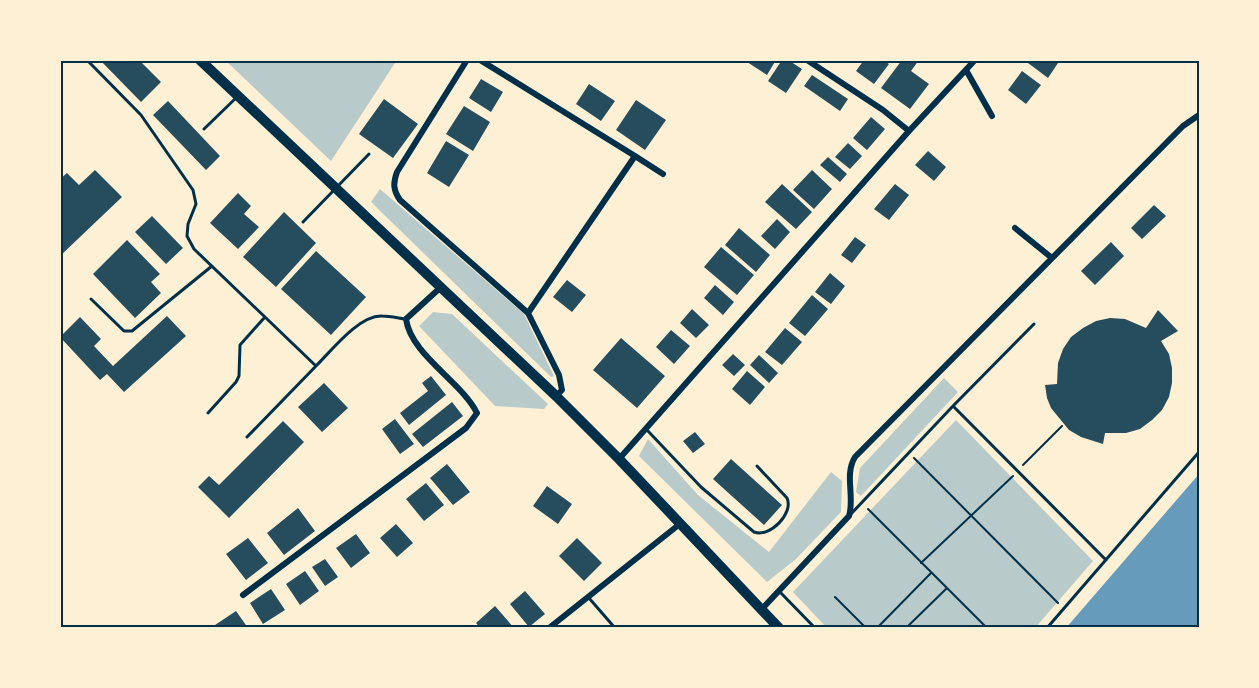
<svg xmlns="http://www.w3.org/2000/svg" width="1259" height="688" font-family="Rubik,sans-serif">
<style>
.green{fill:#b9caca}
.water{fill:#669bbc}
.building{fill:#264d5e}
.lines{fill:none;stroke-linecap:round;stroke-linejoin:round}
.path{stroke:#003049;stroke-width:2}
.service{stroke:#003049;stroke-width:3}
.minor{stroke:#003049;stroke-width:6}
.primary{stroke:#003049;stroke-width:10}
.neatline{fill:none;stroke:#003049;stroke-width:2}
</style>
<rect width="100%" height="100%" fill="#fdf0d5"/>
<path class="green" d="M 225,60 L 397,60 L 331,161 Z
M 380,189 L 524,314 L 554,376 L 551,377 L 371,202 Z
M 433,312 L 452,314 L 548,404 L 544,409 L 495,406 L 419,326 Z
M 944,378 L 958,392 L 861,496 L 856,492 L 860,468 Z
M 956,420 L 1093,561 L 1035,628 L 827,628 L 793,592 Z
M 648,439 L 698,495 L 769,552 L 831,472 L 842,481 L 841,512 L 796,559 L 767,582 L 639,456 Z"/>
<path class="water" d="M 1199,474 L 1199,628 L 1066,628 Z"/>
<path class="building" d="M 100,60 L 139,60 L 161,82 L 141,102 Z
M 744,60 L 776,60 L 767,75 Z
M 782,60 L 788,60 L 802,69 L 786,93 L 768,81 Z
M 864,60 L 883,60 L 889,64 L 874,84 L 856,71 Z
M 902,60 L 919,60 L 911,71 L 929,84 L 910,109 L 881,88 Z
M 1030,60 L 1060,60 L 1048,78 L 1028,63 Z
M 1022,71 L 1041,85 L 1026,104 L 1008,90 Z
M 812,75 L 848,99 L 840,111 L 804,86 Z
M 481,79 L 503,92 L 491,112 L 469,98 Z
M 589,84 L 615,101 L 601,121 L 576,104 Z
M 384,99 L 418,124 L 393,158 L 359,134 Z
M 636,100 L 666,120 L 645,150 L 616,130 Z
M 168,101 L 220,156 L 206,170 L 153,115 Z
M 464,106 L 490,122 L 473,151 L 446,134 Z
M 871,117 L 885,129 L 867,150 L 853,138 Z
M 446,141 L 469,155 L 449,187 L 427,173 Z
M 848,143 L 862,156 L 850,169 L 835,157 Z
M 928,151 L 946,167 L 934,181 L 915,165 Z
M 828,157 L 847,174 L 840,182 L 820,165 Z
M 95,170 L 122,197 L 60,256 L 60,179 L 67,173 L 79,185 Z
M 812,170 L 832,189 L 814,209 L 793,190 Z
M 782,184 L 812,212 L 796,229 L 765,202 Z
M 895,184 L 909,195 L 889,220 L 874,209 Z
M 238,193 L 251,206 L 244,214 L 259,227 L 238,249 L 210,223 Z
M 1154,205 L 1166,216 L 1142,239 L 1131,228 Z
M 284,212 L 316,243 L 276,287 L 243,257 Z
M 152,216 L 183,248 L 166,264 L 135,232 Z
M 777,219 L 790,232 L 775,249 L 761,236 Z
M 739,228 L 770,255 L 756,272 L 725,245 Z
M 855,237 L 866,245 L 852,263 L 841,255 Z
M 127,240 L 160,274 L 151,282 L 161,293 L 135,318 L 93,274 Z
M 1111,242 L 1124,256 L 1095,285 L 1081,271 Z
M 721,247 L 754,275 L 737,295 L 704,267 Z
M 316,251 L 366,297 L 331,335 L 281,289 Z
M 830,273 L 845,286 L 831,304 L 815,292 Z
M 567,280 L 586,295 L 572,312 L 553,297 Z
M 715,285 L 734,302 L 723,315 L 704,298 Z
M 812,295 L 828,309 L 805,336 L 789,323 Z
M 692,309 L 709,325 L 696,338 L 680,323 Z
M 1158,310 L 1178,331 L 1161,341 L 1169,354 L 1172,368 L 1172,383 L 1169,397 L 1162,410 L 1152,420 L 1140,429 L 1126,433 L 1105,433 L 1103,444 L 1081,437 L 1069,430 L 1051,408 L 1047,398 L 1045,385 L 1057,384 L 1058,363 L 1063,349 L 1071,337 L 1083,328 L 1096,321 L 1110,318 L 1125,319 L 1146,328 Z
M 167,316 L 186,336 L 124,392 L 107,374 L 100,380 L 60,337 L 80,317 L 101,339 L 94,346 L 113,366 Z
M 785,328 L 802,342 L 782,365 L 765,352 Z
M 671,330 L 690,346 L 674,364 L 656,347 Z
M 621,338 L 665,376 L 637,408 L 593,370 Z
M 733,354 L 745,365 L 734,376 L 722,365 Z
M 759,355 L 778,373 L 769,383 L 750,365 Z
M 747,371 L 765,387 L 750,405 L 732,389 Z
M 431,376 L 446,395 L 409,425 L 400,413 L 428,391 L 422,383 Z
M 324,383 L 348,408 L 322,432 L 298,407 Z
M 452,402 L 463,416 L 423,447 L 412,434 Z
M 395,419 L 414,444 L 400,454 L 382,429 Z
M 283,421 L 304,442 L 229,518 L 198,487 L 209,476 L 219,485 Z
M 695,432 L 705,444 L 693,453 L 683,441 Z
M 731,459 L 782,505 L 764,525 L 713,479 Z
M 447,464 L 470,492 L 453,505 L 430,478 Z
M 426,483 L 444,505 L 424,521 L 406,499 Z
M 547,486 L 572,504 L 558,524 L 533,506 Z
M 298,508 L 315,531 L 284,555 L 267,533 Z
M 396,524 L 413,543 L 397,557 L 380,538 Z
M 356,534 L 370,553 L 351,568 L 336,548 Z
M 248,538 L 268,563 L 246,580 L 226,554 Z
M 577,538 L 602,563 L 584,581 L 559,556 Z
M 325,559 L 338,577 L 325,586 L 312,567 Z
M 305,571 L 319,591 L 300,605 L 286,584 Z
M 271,589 L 285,610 L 263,624 L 250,603 Z
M 525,591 L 545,614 L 529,627 L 510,604 Z
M 495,606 L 514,628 L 480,628 L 476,623 Z
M 236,611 L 248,628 L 217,628 L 215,625 Z"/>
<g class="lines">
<path class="path" d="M 914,458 L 1058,603
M 1023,465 L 1062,426
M 868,509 L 987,628
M 921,563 L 1013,476
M 835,597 L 866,628
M 877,628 L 931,573
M 906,628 L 947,588"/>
<path class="service" d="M 87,60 L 141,115 L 193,190 L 196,204 L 188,224 L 187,236 L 194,249 L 316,366 C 332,350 359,315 382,316 C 389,316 398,318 405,319
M 204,129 L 237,97
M 303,222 L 369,154
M 91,299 L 124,331 L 132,331 L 212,266
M 953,406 L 1034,324
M 208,413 L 236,382 L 239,376 L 240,345 L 265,317
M 647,430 L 701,487 L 754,532 C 770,538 794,513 787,498 L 757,466
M 247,437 L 316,366
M 850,515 L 953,406 L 1106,560
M 779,591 L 815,628
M 589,598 L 615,628
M 1047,628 L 1199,452"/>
<path class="minor" d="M 467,60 L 397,172 C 393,183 393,190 400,200 L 528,313 L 559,375 L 562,390 L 556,396
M 480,60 L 635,156 L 528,313
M 807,60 L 883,110 L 909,131
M 966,70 L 992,116
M 635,156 L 663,174
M 1015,228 L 1052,258
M 619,459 L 909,131 L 975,60
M 243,595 L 466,428 L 477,413 C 461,381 411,355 406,319 L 440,288
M 761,610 L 849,516 C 855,497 844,475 855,457 L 1183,126 L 1199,115
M 549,628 L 681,523"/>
<path class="primary" d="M 200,60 L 556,396 L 619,459 L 779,628"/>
</g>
<rect width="1259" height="688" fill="none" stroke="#fdf0d5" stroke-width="123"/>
<rect x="62" y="62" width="1136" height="564" class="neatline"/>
</svg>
